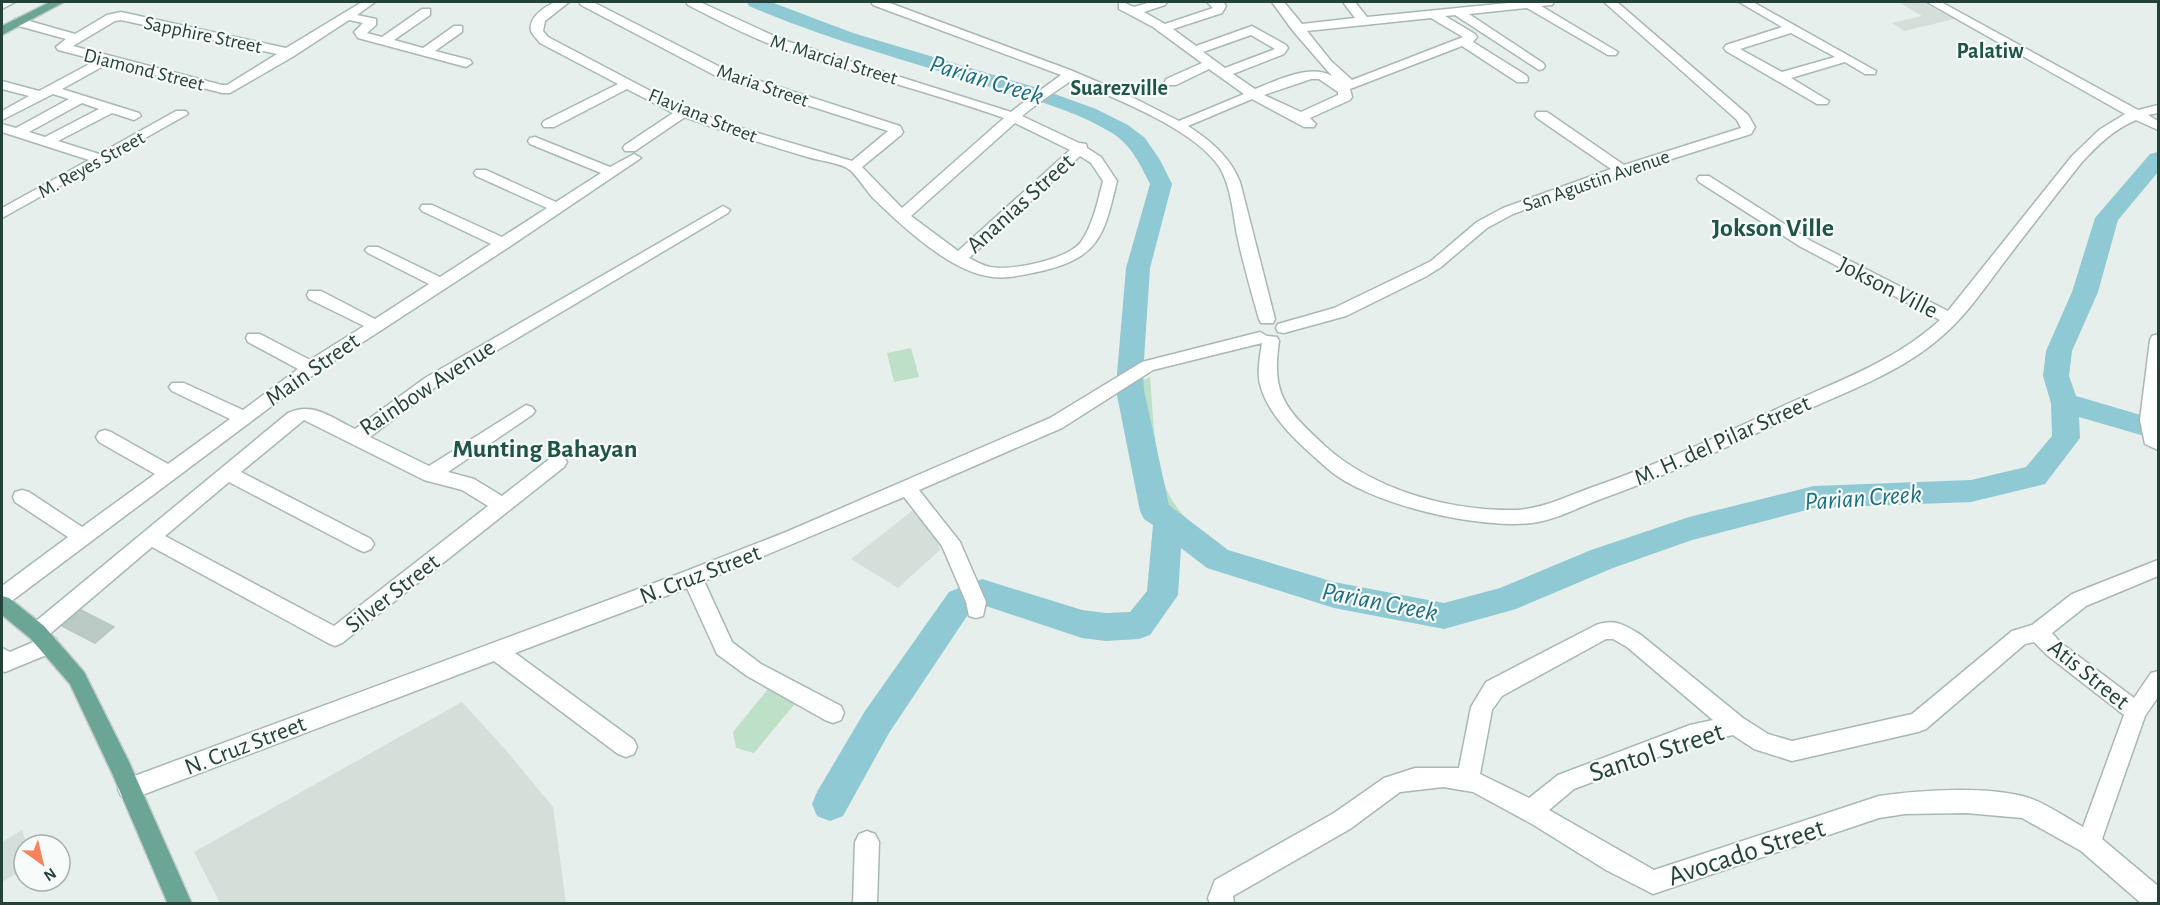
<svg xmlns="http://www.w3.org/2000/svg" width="2160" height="905" font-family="'Alegreya Sans',sans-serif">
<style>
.built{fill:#d4dfda}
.green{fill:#bfe0c8}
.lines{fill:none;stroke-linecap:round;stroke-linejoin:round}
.river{fill:#8ec9d4;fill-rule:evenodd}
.building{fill:#bbcac4;stroke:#b8c9c2;stroke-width:1.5}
.minor-casing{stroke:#a8b8b2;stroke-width:3}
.major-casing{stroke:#c2cac8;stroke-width:3}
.minor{fill:#fff;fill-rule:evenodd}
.major{fill:#6aa596;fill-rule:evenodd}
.labels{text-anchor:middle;stroke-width:4.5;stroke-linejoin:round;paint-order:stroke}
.far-street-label{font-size:20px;fill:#24423a;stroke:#f7fbf9}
.far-quarter-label{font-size:22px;font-weight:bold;fill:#1f5548;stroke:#f7fbf9}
.far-neighbourhood-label{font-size:22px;font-weight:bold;fill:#1f5548;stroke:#f7fbf9}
.street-label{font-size:24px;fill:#24423a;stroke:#f7fbf9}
.water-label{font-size:26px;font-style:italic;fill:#1c6f80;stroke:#f7fbf9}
.neighbourhood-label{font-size:26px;font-weight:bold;fill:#1f5548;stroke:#f7fbf9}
.near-street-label{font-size:28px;fill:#24423a;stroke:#f7fbf9}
</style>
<rect width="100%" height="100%" fill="#e6efeb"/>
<path class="built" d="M 1905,2 L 1923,2 L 1954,19 L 1904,31 L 1892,23 L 1922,16 L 1900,3 Z
M 917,507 L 941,549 L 898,588 L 851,559 Z
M 462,702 L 504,748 L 553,807 L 566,903 L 220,903 L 194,852 Z
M 22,830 L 27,845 L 24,845 L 24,869 L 2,882 L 2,842 Z"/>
<path class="green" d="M 911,348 L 919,377 L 894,382 L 887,353 Z
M 1150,377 C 1153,413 1154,454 1166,488 C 1171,502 1183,515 1193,526 L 1187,530 L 1172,517 L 1152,486 L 1145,448 L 1141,381 Z
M 772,684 L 798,700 L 754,753 L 736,748 L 733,732 Z"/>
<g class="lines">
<path class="river" d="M 747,2 L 771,2 L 853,33 L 1041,89 L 1096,109 L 1128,125 L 1145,138 L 1160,160 L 1172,184 L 1150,268 L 1143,374 L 1144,390 L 1169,505 L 1228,550 L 1334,582 L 1444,603 L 1500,588 L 1591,550 L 1689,517 L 1814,486 L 1971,480 L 2026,467 L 2052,436 L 2051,403 L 2043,376 L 2046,351 L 2072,292 L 2095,218 L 2150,154 L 2158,152 L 2158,172 L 2118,220 L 2098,292 L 2072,351 L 2069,376 L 2076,396 L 2158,420 L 2158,440 L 2079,417 L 2080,438 L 2045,484 L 1971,502 L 1814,508 L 1692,540 L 1613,568 L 1516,609 L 1444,629 L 1334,608 L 1207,568 L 1181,548 L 1178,595 L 1150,635 L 1139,639 L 1106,641 L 1082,638 L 983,605 L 971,610 L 889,733 L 843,816 L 830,821 L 817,816 L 812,804 L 817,792 L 865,711 L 949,592 L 982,579 L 1082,610 L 1106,613 L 1130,612 L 1147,591 L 1153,525 L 1144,519 L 1140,511 L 1116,390 L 1117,374 L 1126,268 L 1150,184 C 1140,164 1132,146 1112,133 C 1074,109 1027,98 984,85 C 905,60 825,39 749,6 Z"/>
</g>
<path class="building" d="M 81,610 L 114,627 L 95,643 L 62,626 Z"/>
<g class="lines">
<defs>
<path id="minor" d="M 2,2 L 15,2 L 2,9 Z
M 362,2 L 375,2 L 357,15 L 376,19 L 376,25 L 367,33 L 382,37 L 422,9 L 430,9 L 430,15 L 394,40 L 423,48 L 454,26 L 462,26 L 462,32 L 435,51 L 470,60 L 472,63 L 466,67 L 358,38 L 354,32 L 363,23 L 349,20 L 294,56 L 230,93 L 222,93 L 109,63 L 62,89 L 139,113 L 141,116 L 134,120 L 112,113 L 58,141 L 99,154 L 176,111 L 186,111 L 188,114 L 2,218 L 2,208 L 89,160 L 2,132 L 2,124 L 16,128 L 69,99 L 53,94 L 2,120 L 2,111 L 29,96 L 2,89 L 2,81 L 39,91 L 97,60 L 58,50 L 56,47 L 66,39 L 15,25 L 15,19 L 19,18 L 75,34 L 107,15 L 121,12 L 286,48 ZM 121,20 L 277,54 L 227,85 L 222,85 L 73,46 L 115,21 ZM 82,103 L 99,109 L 45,137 L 29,132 Z
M 555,2 L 569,2 L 545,21 L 543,31 L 548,37 L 677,105 L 734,126 L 852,161 L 888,131 L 716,76 L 581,5 L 579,2 L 593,2 L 726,70 L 900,126 L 903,132 L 901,135 L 862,167 L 902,208 L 1004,118 C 928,91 851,73 775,46 C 745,35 716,19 688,5 L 686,2 L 700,2 L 783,40 L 1011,112 C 1028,98 1044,88 1061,75 L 873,5 L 871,2 L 887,2 L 1070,70 L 1124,93 L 1179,121 L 1244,94 L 1209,69 L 1176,85 L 1166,85 L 1165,82 L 1166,79 L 1202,63 L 1153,27 L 1119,9 L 1119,3 L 1123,2 L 1134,7 L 1151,2 L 1167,2 L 1165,5 L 1144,12 L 1165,24 L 1213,8 L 1207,2 L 1224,3 L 1226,6 L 1222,13 L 1173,29 L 1196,46 L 1252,26 L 1286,45 L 1288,48 L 1284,54 L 1233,74 L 1255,89 C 1276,81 1310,63 1332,76 L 1293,31 L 1272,2 L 1284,2 L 1302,24 L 1355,18 L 1343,2 L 1355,2 L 1367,17 L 1518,2 L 1554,2 L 1552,5 L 1541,6 L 1618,52 L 1616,55 L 1608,55 L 1527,8 L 1469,14 L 1543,63 L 1545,66 L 1543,69 L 1539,70 L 1455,15 L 1445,16 L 1475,34 L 1477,37 L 1473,42 L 1527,76 L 1528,79 L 1527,82 L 1517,82 L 1462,46 L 1350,89 L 1352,97 L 1350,100 L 1310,118 L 1316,124 L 1314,127 L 1304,127 L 1252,99 L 1188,126 C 1211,141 1230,157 1240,182 L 1275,319 L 1273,323 L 1261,323 L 1259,319 C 1251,291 1243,263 1237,235 C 1233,213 1231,187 1220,168 C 1195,129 1114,98 1072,80 C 1055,92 1039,102 1022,116 L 1079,143 L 1086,144 L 1087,148 L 1101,157 L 1117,181 C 1104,235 1100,257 1042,271 C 1026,274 1009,279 993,277 C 951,273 901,225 873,198 C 865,189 858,177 850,170 C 841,163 822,161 811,158 C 768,145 726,133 685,117 L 635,151 L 625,151 L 623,148 L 625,145 L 673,113 L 627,89 L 554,127 L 544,127 L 542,124 L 544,121 L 618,84 L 540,43 C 537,39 532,34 531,31 C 528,17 546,6 555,2 ZM 1431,18 L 1463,37 L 1352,80 L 1331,61 L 1307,31 ZM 1251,35 L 1275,49 L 1225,68 L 1203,52 ZM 1311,79 L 1319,79 L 1338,92 L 1338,95 L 1301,112 L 1264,95 ZM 1015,123 L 1070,150 L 958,251 L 911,216 ZM 1080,156 L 1091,163 L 1103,181 C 1098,200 1093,225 1081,242 C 1067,260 1011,271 990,267 C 982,265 975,261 969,258 Z
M 1604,2 L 1617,2 L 1748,115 L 1755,127 L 1751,134 L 1627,173 L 1513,214 L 1487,228 L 1441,267 L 1427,276 L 1346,316 L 1284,333 L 1278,332 L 1276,328 L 1278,324 L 1334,308 L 1417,268 L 1431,261 L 1477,222 L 1503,208 L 1611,169 L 1537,118 L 1535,115 L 1537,112 L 1547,112 L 1624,165 L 1741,128 L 1737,120 Z
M 1739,2 L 1753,2 L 1876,71 L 1875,74 L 1865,74 L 1845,62 L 1791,78 L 1829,101 L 1827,104 L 1817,104 L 1726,51 L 1724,48 L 1726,45 L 1782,27 ZM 1791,33 L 1835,57 L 1782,72 L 1740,49 Z
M 1927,2 L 1941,2 L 2138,110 L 2158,105 L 2158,113 L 2148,115 L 2158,121 L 2158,130 L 2136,120 C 2114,129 2098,145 2082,162 C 2055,196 2028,231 2002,265 C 1983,290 1965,317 1941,337 C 1900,373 1847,391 1798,414 C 1733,444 1669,475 1601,499 C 1579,507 1556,520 1532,523 C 1478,529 1370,505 1328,469 C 1303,447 1268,418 1260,384 C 1257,371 1260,356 1262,343 L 1153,370 L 1062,428 L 919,490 L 960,542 L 986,602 L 983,616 L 976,618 L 969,616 L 966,602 L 942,546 L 904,497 L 704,581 L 732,642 L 761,664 L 841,706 L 844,713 L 841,720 L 833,723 L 825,720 L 747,676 L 717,654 L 687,588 L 515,653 L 634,740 L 637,747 L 634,754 L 626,757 L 618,754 L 494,661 L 129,800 L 121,796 L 118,789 L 121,782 L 129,778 L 676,575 L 786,532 L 1050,418 L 1142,362 L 1260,332 L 1267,336 L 1277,337 L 1279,341 C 1271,396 1286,409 1325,446 C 1374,490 1449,511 1515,510 C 1543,509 1567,496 1593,487 C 1659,464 1722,435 1785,405 C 1839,381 1895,361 1940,320 L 1801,247 L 1699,182 L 1697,179 L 1699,176 L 1709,176 L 1811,241 L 1948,311 L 2072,156 L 2099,130 L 2125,114 Z
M 535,137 L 610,167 L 634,154 L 641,158 L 509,247 L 317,372 L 9,603 L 2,605 L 2,586 L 68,537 L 15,502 L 13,497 L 15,492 L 22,490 L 29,492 L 82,527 L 155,474 L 99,442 L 96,437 L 99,432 L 105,430 L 111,432 L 168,464 L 230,419 L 172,391 L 169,387 L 172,383 L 184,383 L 243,410 L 298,369 L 248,342 L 246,338 L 248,334 L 260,334 L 310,360 L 364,326 L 309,299 L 307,295 L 309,291 L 321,291 L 375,319 L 429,284 L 368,253 L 365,250 L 368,247 L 378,247 L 440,277 L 491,244 L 422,211 L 420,208 L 422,205 L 432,205 L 502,237 L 547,208 L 476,176 L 474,173 L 476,170 L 486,170 L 556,202 L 601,173 L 530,144 L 528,141 L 530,138 Z
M 723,206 L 730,210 L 728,213 L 437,386 L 370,437 L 429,466 L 526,405 L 532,407 L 535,411 L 532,415 L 448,472 L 474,479 L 502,496 L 552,457 L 558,455 L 564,457 L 567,462 L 564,467 L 342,643 L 335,646 L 328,643 L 152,547 L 45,638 L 49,636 L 56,639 L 59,645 L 56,651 L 5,672 L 2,671 L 2,648 L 10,652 L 38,640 L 30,638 L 27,632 L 30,626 L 288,413 C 313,401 332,418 355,429 L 425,378 ZM 304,420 L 424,480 L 462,490 L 488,506 L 334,626 L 165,536 L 229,482 L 357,549 L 364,552 L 371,549 L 374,544 L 371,539 L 241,472 Z
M 2158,334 L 2158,450 L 2145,444 L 2140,420 L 2150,340 L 2152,336 Z
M 2158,560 L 2158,576 L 2086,606 L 2052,633 L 2061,643 L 2134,698 L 2151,673 L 2158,671 L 2158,697 L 2145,716 L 2102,839 L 2158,886 L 2158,904 L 2142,904 L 2081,851 L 2022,818 L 1966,813 L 1905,814 L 1879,818 L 1653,894 L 1606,870 L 1532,824 L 1473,792 L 1443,787 L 1400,792 L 1350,829 L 1233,896 L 1234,904 L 1210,904 L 1208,898 L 1215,880 L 1334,813 L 1384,778 L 1415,768 L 1459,768 L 1471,707 L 1486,682 L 1596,625 C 1615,618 1625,625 1641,635 L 1743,718 L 1768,734 L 1792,741 L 1912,714 L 2012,631 L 2032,625 L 2072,594 ZM 1606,639 L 1613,639 L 1627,647 L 1713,720 L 1690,725 L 1558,775 L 1529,798 L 1480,774 L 1492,710 L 1502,696 ZM 2034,642 L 2047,655 L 2124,715 L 2083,827 C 2065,817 2046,803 2026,797 C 1986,786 1920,790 1879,796 L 1654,870 L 1549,810 L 1574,789 L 1690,745 L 1733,735 L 1754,749 L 1792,761 L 1918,732 L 1926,729 L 2025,644 Z
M 867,831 L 875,834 L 879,842 L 877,904 L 853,904 L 855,842 L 859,834 Z"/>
<path id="major" d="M 50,2 L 64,2 L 2,35 L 2,26 Z
M 2,596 L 9,598 L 44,626 L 84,672 L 129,762 L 192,904 L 168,904 L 112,773 L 70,684 L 30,638 L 2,615 Z"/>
</defs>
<use href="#minor" class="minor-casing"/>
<use href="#major" class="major-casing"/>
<use href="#minor" class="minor"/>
<use href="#major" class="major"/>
</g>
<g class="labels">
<g class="far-street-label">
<text transform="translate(203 34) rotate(12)" y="7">Sapphire Street</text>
<text transform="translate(834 59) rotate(17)" y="7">M. Marcial Street</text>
<text transform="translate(144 69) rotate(14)" y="7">Diamond Street</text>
<text transform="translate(763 85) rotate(19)" y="7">Maria Street</text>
<text transform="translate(703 115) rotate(22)" y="7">Flaviana Street</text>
<text transform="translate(91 164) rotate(-29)" y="7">M. Reyes Street</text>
<text transform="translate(1596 180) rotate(-19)" y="7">San Agustin Avenue</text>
</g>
<g class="far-quarter-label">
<text x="1990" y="58">Palatiw</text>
</g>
<g class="far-neighbourhood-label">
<text x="1119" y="95">Suarezville</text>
</g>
<g class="street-label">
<text transform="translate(1020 203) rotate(-42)" y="8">Ananias Street</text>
<text transform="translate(1888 287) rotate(27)" y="8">Jokson Ville</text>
<text transform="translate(312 369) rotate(-35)" y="8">Main Street</text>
<text transform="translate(427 387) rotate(-33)" y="8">Rainbow Avenue</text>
<text transform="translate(1722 440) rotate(-24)" y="8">M. H. del Pilar Street</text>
<text transform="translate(700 574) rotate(-21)" y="8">N. Cruz Street</text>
<text transform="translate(392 593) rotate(-38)" y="8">Silver Street</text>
<text transform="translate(2089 674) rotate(39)" y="8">Atis Street</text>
<text transform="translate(245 745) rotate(-21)" y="8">N. Cruz Street</text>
</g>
<g class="water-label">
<text transform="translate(987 79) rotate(17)" y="9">Parian Creek</text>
<text transform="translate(1863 497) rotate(-4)" y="9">Parian Creek</text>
<text transform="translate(1380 601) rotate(11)" y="9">Parian Creek</text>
</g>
<g class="neighbourhood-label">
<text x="1773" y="236">Jokson Ville</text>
<text x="545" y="457">Munting Bahayan</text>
</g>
<g class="near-street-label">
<text transform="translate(1656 751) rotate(-18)" y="10">Santol Street</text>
<text transform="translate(1746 851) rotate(-18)" y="10">Avocado Street</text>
</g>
</g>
<rect width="2160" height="905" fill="none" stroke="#24423a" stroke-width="6"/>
<g transform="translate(42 863) rotate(146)"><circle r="28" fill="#f7fbf9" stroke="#a3b1ad" stroke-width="1.5"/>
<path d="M0-4.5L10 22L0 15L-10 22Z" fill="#f4845f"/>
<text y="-9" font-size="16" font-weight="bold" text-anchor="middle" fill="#24423a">N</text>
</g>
</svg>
